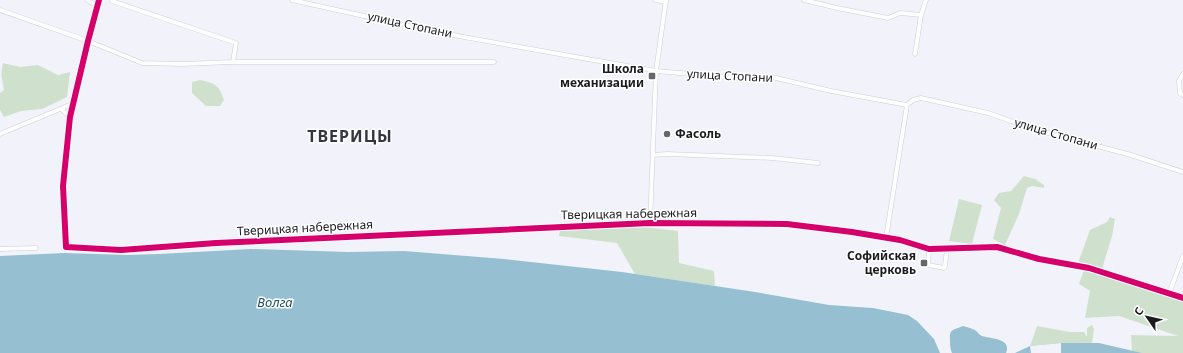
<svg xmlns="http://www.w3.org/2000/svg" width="1183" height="353" font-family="'Noto Sans',sans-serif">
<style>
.green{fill:#cfe1cd}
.water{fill:#96bfd1}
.pier{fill:#f2f3fa}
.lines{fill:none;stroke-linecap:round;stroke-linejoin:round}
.street-casing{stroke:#cdced3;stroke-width:5}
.street{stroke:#fdfdfe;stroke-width:4}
.cycleway-casing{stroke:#fff;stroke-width:8}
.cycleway{stroke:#d6006c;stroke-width:6}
.poi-dot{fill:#66666c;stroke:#fff;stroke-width:1.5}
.labels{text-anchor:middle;stroke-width:3;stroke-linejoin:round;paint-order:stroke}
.street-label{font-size:12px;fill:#1a1a1f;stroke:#fff}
.poi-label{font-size:12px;font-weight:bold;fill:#1a1a1f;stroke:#fff;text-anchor:end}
.water-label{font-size:13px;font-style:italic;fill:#215264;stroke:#fff}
.district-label{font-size:16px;font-weight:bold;letter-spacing:1px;fill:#353640;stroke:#fff}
</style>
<rect width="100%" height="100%" fill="#f2f3fa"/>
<path class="green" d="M 3,63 L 20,67 L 38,65 L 58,75 L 70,72 L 67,97 L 42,109 L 21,111 L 4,117 L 0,110 L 0,93 L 4,90 C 2,76 0,78 3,63 Z
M 200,80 C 215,83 219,85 224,100 L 220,106 L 206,106 L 192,93 L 192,82 Z
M 1024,176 L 1035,179 L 1044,185 L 1044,188 L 1032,186 L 1027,188 L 1019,214 L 1005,245 L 993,239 L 1001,208 L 994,200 L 999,193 L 1011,191 Z
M 959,199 L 982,205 L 972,244 L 949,241 Z
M 1110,217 L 1115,219 L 1112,236 L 1102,269 L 1078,263 L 1090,230 L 1107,222 Z
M 643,227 L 678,231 L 679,263 L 714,271 L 715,286 L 635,274 L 617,243 L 559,236 L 560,229 Z
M 1084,270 L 1183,300 L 1183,353 L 1142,353 L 1132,352 L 1131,335 L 1178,336 L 1119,316 L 1085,318 L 1090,291 L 1079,284 Z
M 1092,325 L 1094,329 L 1092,343 L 1030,346 L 1037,326 L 1070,332 L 1084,332 L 1087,337 L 1087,328 Z"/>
<path class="water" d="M 251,249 L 348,252 L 404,251 L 504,259 L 622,272 L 755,292 L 829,305 L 873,308 L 908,315 L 917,321 L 934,339 L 940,353 L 0,353 L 0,256 L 64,253 L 128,255 L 159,254 Z
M 963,326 C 967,327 971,328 975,330 C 978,332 979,335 982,336 C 991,339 1012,338 1006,353 L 952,353 C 950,348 950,345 950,340 C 949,329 953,330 963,326 Z
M 1061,343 L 1099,343 L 1142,353 L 1015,353 L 1030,346 Z"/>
<path class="pier" d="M 1061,343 L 1061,353 L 1031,353 L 1030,346 Z"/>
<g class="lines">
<defs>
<path id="street" d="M 87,0 L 98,6
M 99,0 L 88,41 L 70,117 L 63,186 L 66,247 L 121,250 L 216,243 L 650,223 L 787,224 L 852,232 L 900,240 L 929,249 L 997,247 L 1039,259 L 1089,268 L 1183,298
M 292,0 L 436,32 L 559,54 L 656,71 L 739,78 L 752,79 L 772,77 L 831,91 L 907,105
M 655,0 L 666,2
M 804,0 L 837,8 L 888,18 L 900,13 L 921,15
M 0,10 L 88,41 L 142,63 L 182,64 L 233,62 L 236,43 L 112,1
M 915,54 L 921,15 L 926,0
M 233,62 L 494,62
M 1183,74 L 1179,81 L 1180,93 L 1183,95
M 907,105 L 913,100 L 921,98 L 988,113 L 1030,128 L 1131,155 L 1183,172
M 61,109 L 70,117
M 0,134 L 72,104
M 653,155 L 667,154 L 772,158 L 818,163
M 650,223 L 656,71 L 666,0
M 886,238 L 907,105
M 0,249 L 36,248
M 929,249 L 928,265 L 944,268 L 945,266 L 947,249
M 1169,294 L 1183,256"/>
</defs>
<use href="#street" class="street-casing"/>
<use href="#street" class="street"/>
<defs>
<path id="cycleway" d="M 99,0 L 88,41 L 70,117 L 63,186 L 66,247 L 121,250 L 216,243 L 650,223 L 787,224 L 852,232 L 900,240 L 929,249 L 997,247 L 1039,259 L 1089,268 L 1183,298"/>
</defs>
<use href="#cycleway" class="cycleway-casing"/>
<use href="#cycleway" class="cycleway"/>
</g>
<g class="poi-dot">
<rect x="648" y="72" width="8" height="8" rx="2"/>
<circle cx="667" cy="134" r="4"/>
<rect x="920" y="259" width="8" height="8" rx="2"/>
</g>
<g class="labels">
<g class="street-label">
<text transform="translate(410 25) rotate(12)" y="4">улица Стопани</text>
<text transform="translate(730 76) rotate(3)" y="4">улица Стопани</text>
<text transform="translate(1056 134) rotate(16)" y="4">улица Стопани</text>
<text transform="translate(629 214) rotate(-1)" y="4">Тверицкая набережная</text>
<text transform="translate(305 228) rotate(-3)" y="4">Тверицкая набережная</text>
</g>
<g class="poi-label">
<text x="644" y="73">Школа<tspan x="644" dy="14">механизации</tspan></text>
<text x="675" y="138" text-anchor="start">Фасоль</text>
<text x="916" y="260">Софийская<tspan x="916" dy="14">церковь</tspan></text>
</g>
<g class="water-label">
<text x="275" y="307">Волга</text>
</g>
<g class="district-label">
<text x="350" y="142">ТВЕРИЦЫ</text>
</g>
</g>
<g transform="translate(1147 317) rotate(304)" stroke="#ffffff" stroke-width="3" paint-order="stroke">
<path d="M0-3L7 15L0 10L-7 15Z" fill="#1a1a1f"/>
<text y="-6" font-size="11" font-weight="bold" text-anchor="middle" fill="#1a1a1f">С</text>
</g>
</svg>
